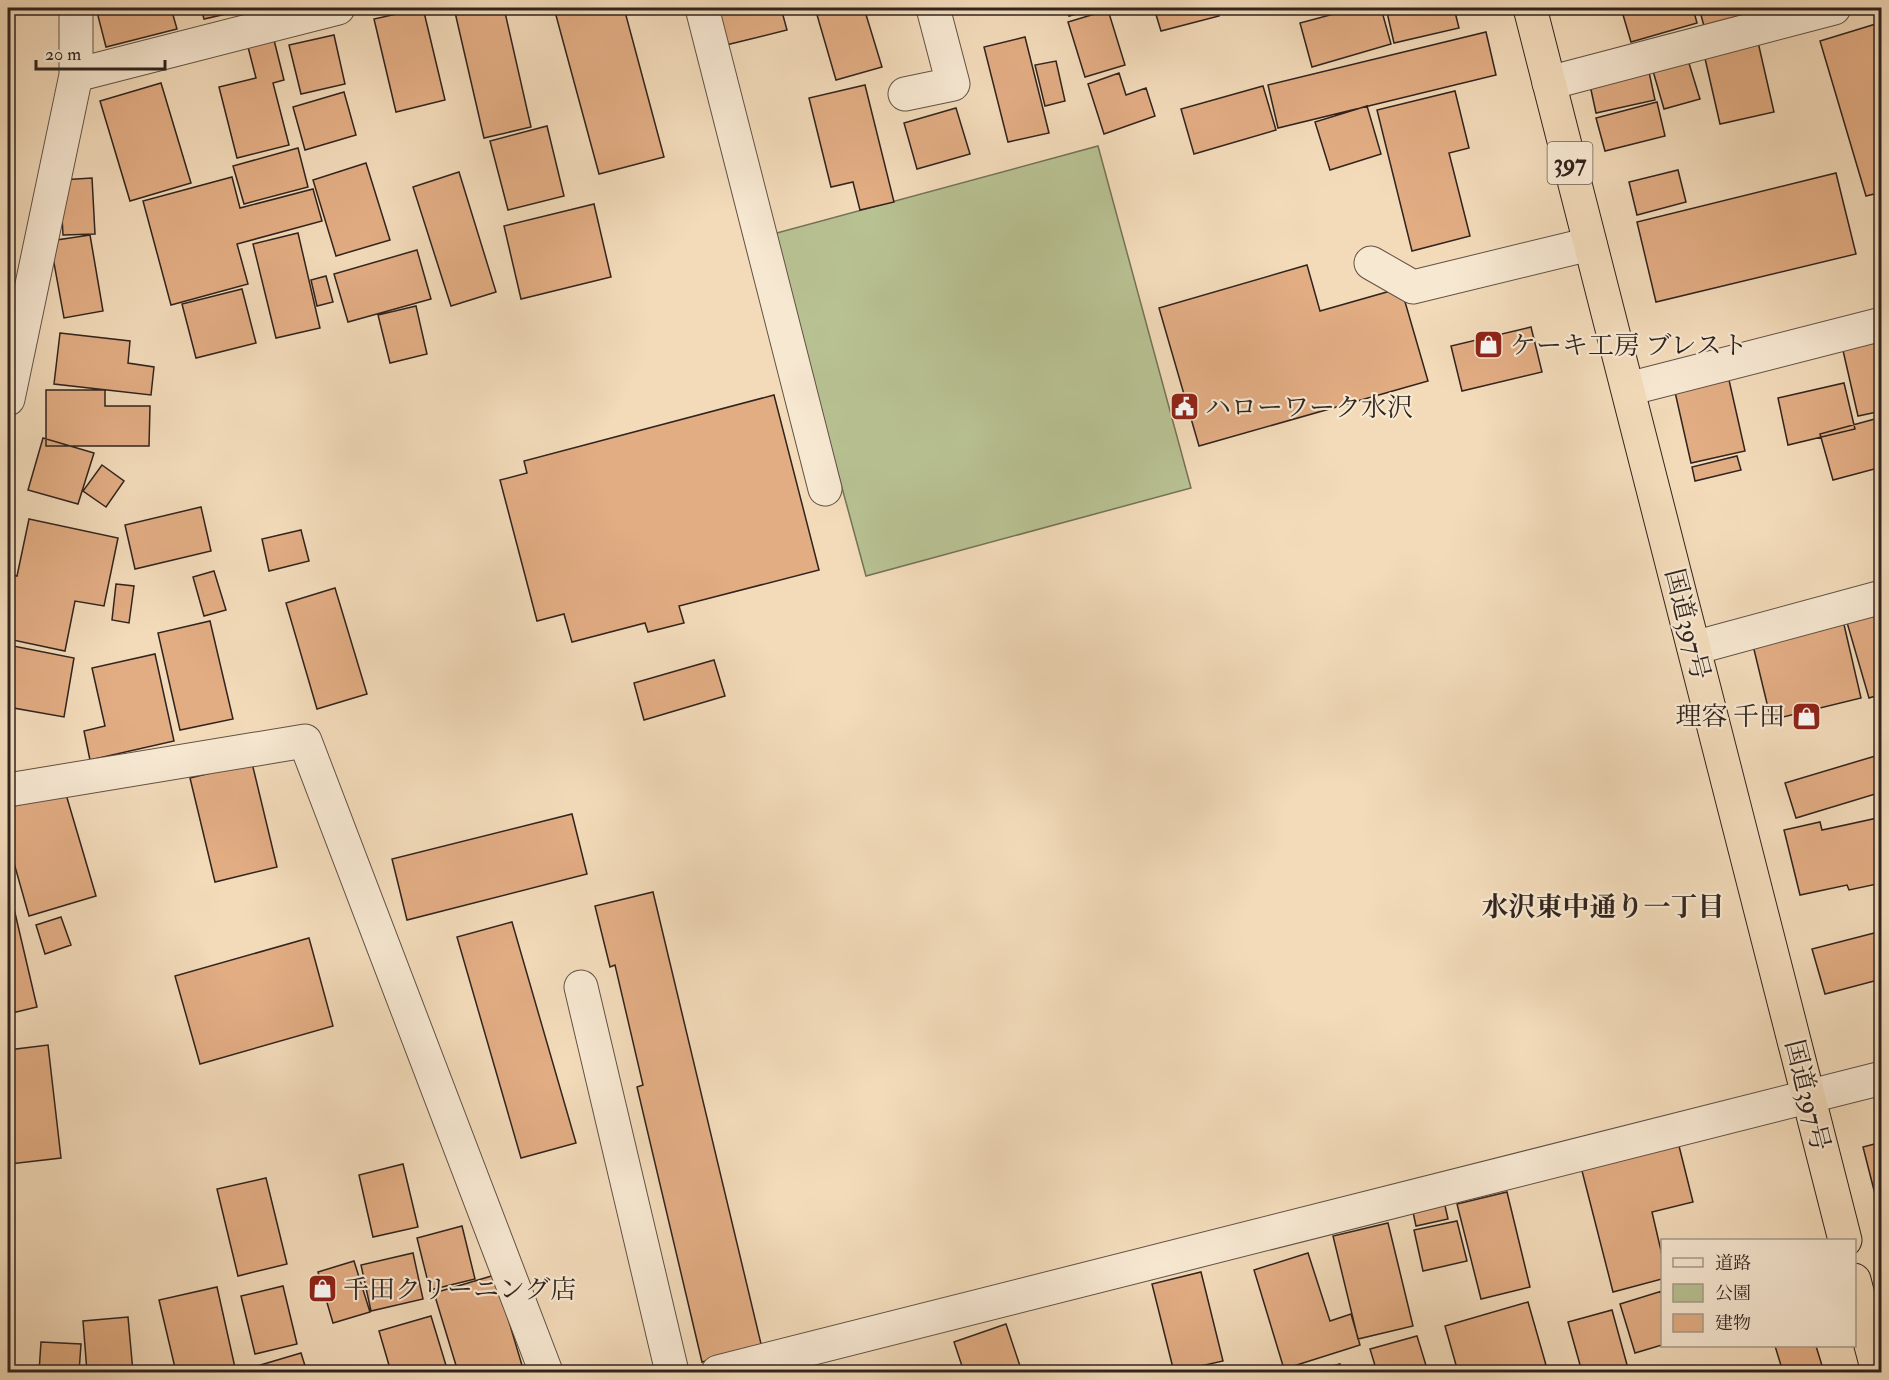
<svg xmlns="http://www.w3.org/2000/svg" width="1889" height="1380" font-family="'IM FELL Double Pica','Noto Serif JP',serif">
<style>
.green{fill:#b8c192;stroke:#747258;stroke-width:1.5}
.building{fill:#e3ad84;stroke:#30241e;stroke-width:1.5}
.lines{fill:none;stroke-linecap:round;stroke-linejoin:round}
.minor-casing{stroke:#615245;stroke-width:35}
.highway-casing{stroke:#30241e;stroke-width:35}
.minor{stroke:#f7e8d2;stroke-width:33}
.highway{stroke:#f3dbba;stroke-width:33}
.labels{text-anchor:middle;stroke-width:4.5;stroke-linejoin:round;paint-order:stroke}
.shield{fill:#f7e8d2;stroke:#6c5f54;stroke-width:1.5}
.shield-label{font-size:24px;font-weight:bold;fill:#30241e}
.poi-label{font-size:26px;fill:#30241e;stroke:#f7e8d2;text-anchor:start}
.street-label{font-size:26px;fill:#30241e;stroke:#f7e8d2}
.neighbourhood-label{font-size:27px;font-weight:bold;fill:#30241e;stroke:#f7e8d2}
</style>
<rect width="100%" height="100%" fill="#f3dbba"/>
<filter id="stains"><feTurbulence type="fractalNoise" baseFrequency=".00333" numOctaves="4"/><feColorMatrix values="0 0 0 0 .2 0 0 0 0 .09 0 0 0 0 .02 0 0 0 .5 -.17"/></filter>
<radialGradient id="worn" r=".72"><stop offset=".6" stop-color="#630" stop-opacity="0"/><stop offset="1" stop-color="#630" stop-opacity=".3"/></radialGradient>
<path class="green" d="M 1098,146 L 1191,488 L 866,576 L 773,234 Z"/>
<path class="building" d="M 96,8 L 171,8 L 177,29 L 106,47 Z
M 201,8 L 252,8 L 204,19 Z
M 423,8 L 445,100 L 396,112 L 374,19 Z
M 454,8 L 504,8 L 531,127 L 484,138 Z
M 554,8 L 624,8 L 664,157 L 599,174 Z
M 717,8 L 781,8 L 787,30 L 726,45 Z
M 815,8 L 864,8 L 882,67 L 836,80 Z
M 1066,8 L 1097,8 L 1069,16 Z
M 1154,8 L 1217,8 L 1219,16 L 1161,31 Z
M 1356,8 L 1381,8 L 1391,44 L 1312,67 L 1300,23 Z
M 1386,8 L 1454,8 L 1459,28 L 1394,43 Z
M 1621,8 L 1693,8 L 1697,23 L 1631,42 Z
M 1699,8 L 1772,8 L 1704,26 Z
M 1108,10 L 1125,65 L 1085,77 L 1068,22 Z
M 1879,23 L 1882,33 L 1882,192 L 1866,196 L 1820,41 Z
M 1755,29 L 1774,112 L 1720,124 L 1701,41 Z
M 1486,32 L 1496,75 L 1278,128 L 1268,85 Z
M 334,35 L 345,84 L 301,94 L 289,45 Z
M 1025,37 L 1049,133 L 1008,142 L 984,47 Z
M 274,40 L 284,80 L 273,83 L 289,145 L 237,158 L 219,87 L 256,78 L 248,47 Z
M 1646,58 L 1655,100 L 1596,113 L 1587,71 Z
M 1688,60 L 1700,99 L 1664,109 L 1653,71 Z
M 1056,61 L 1065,101 L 1045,106 L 1035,65 Z
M 1119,73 L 1126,95 L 1146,88 L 1155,116 L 1104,134 L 1088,84 Z
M 161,83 L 191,183 L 130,201 L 100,101 Z
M 865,85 L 894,202 L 860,210 L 853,182 L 831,187 L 809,98 Z
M 1263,86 L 1276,130 L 1194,154 L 1181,109 Z
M 1455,91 L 1469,148 L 1449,153 L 1470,236 L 1412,251 L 1377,110 Z
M 344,92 L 356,135 L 305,150 L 293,107 Z
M 1657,102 L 1665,136 L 1605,151 L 1596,118 Z
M 1367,106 L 1381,154 L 1330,170 L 1315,122 Z
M 956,108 L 970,154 L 917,169 L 904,123 Z
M 547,126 L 564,196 L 508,210 L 490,141 Z
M 298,148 L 308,187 L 244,204 L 233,166 Z
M 366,163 L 390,240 L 336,256 L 313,180 Z
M 1678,170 L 1686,202 L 1637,215 L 1629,182 Z
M 459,172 L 496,292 L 451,306 L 413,187 Z
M 1836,173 L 1856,254 L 1656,302 L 1637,222 Z
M 232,177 L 240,208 L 313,189 L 322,221 L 237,244 L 248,284 L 171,305 L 143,201 Z
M 92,178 L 95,234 L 63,235 L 60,180 Z
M 594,204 L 611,277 L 521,299 L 504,226 Z
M 298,233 L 320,328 L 276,338 L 253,244 Z
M 90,235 L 103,311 L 64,318 L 50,241 Z
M 417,250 L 431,299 L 348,322 L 334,274 Z
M 1307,265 L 1320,311 L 1401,288 L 1428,381 L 1199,446 L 1159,308 Z
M 326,276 L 333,302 L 317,306 L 311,280 Z
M 242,289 L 256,343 L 196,358 L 182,304 Z
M 416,306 L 427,354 L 390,363 L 378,315 Z
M 1877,324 L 1882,346 L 1882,411 L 1858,416 L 1839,333 Z
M 1531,327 L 1542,372 L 1462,391 L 1451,346 Z
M 60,333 L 130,341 L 128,363 L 154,367 L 151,395 L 54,384 Z
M 1729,380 L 1745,451 L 1691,463 L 1675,392 Z
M 1844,383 L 1855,429 L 1788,445 L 1778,398 Z
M 46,390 L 105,390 L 105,406 L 150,406 L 149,446 L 46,446 Z
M 774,395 L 819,570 L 679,606 L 684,623 L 648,632 L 645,623 L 572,642 L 564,614 L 537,621 L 500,480 L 527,473 L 524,461 Z
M 1882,417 L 1882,467 L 1833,480 L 1820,434 Z
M 43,438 L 94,453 L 78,504 L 28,490 Z
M 1737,456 L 1741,470 L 1695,481 L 1692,467 Z
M 102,465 L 124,481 L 106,507 L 83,491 Z
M 201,507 L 211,551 L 135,569 L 125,525 Z
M 29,519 L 118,538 L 104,606 L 75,601 L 65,651 L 8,639 L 8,593 L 12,575 L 17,576 Z
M 301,530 L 309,561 L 269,571 L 262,539 Z
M 214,571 L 226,610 L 204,616 L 193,577 Z
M 116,584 L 134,586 L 129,623 L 112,620 Z
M 335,588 L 367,694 L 317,709 L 286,603 Z
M 1882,608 L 1882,694 L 1869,698 L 1846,619 Z
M 1842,616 L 1861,698 L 1771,720 L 1751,637 Z
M 210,621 L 233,719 L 180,730 L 158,633 Z
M 8,645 L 74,658 L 64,717 L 8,707 Z
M 155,654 L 174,741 L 90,760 L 84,731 L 105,726 L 92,668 Z
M 714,660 L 725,696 L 644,720 L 634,683 Z
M 1882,754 L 1882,792 L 1796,818 L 1785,783 Z
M 252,763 L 277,867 L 215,882 L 190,778 Z
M 65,791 L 96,896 L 29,916 L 8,842 L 8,808 Z
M 572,814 L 587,874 L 407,920 L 392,859 Z
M 1882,817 L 1882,883 L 1849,890 L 1847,885 L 1800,895 L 1784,830 L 1820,822 L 1822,830 Z
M 8,883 L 37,1007 L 8,1014 Z
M 653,892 L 762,1348 L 702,1362 L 637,1087 L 643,1085 L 615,965 L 610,967 L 595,906 Z
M 61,917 L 71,945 L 45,954 L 36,925 Z
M 512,922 L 576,1143 L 521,1158 L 457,937 Z
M 1882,931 L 1882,979 L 1825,994 L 1812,949 Z
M 309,938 L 333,1026 L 200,1064 L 175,976 Z
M 48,1045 L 61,1158 L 10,1164 L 8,1138 L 8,1050 Z
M 1678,1142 L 1693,1202 L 1652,1212 L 1662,1255 L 1662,1279 L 1613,1292 L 1581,1167 Z
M 1882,1142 L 1882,1201 L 1877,1202 L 1863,1147 Z
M 403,1164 L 418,1227 L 373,1237 L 359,1175 Z
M 266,1178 L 287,1264 L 238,1276 L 217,1189 Z
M 1507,1192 L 1530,1287 L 1481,1299 L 1457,1204 Z
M 1443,1197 L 1448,1219 L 1416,1226 L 1411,1203 Z
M 1457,1221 L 1467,1261 L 1423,1271 L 1414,1230 Z
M 1388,1223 L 1413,1326 L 1358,1339 L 1333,1236 Z
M 462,1226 L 475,1279 L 430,1290 L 417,1238 Z
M 413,1253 L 423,1299 L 371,1311 L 361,1265 Z
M 1308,1253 L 1330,1321 L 1351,1314 L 1360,1345 L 1284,1369 L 1254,1270 Z
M 354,1261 L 370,1312 L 333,1323 L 318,1272 Z
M 1201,1272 L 1223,1361 L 1174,1372 L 1152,1284 Z
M 495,1275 L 524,1372 L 458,1372 L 434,1293 Z
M 283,1286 L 297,1344 L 255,1354 L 241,1296 Z
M 217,1287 L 236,1372 L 176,1372 L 159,1300 Z
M 1662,1291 L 1662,1345 L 1635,1353 L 1620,1304 Z
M 1528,1302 L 1546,1365 L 1521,1372 L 1458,1372 L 1445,1326 Z
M 1612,1310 L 1629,1372 L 1582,1372 L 1568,1322 Z
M 431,1316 L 448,1372 L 391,1372 L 379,1331 Z
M 128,1317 L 133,1372 L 87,1372 L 83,1321 Z
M 1006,1324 L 1022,1372 L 964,1372 L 954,1342 Z
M 1417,1336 L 1428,1372 L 1377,1372 L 1370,1349 Z
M 41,1342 L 81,1344 L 79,1372 L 39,1372 Z
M 1775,1346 L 1816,1346 L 1824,1372 L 1783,1372 Z
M 301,1353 L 307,1372 L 259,1372 L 257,1366 Z
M 1340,1364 L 1343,1372 L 1310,1372 Z
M 1685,1368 L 1686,1372 L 1669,1372 Z"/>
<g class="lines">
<defs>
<path id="minor" d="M 702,8 L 825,489
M 76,75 L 338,8
M 1549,83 L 1834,8
M 905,94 L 953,84 L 933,8
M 1371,263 L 1413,287 L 1590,244
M 1628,389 L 1882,324
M 8,399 L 76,75 L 76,8
M 1694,648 L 1882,597
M 8,790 L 305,741 L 546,1372
M 581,987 L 672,1372
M 718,1372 L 1882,1078"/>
<path id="highway" d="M 1530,8 L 1845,1240
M 1854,1280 L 1878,1372"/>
</defs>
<use href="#minor" class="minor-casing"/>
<use href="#highway" class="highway-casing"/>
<use href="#minor" class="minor"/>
<use href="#highway" class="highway"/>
</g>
<defs>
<symbol id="shop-square" viewBox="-11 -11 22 22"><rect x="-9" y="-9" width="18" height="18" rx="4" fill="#8f2418" stroke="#f7e8d2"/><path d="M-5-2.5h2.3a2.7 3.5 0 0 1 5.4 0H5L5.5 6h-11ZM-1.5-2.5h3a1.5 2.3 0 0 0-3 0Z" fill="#fff"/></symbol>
<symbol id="civic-square" viewBox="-11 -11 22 22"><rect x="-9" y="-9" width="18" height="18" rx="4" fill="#8f2418" stroke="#f7e8d2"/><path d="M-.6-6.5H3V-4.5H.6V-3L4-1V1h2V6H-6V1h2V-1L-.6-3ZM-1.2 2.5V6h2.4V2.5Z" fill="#fff"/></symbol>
</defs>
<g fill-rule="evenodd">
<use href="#shop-square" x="1472" y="328" width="33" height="33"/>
<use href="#civic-square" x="1168" y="390" width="33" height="33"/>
<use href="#shop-square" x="1790" y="700" width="33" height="33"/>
<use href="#shop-square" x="306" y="1272" width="33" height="33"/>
</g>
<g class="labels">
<rect class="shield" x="1547.5" y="142" width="45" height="42" rx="4.5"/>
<g class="shield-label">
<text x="1570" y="171">397</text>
</g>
<g class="poi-label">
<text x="1510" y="354">ケーキ工房 ブレスト</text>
<text x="1205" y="416">ハローワーク水沢</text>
<text x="1785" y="725" text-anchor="end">理容 千田</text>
<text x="343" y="1298">千田クリーニング店</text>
</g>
<g class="street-label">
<text transform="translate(1688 624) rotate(76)" y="9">国道397号</text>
<text transform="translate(1808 1095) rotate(76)" y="9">国道397号</text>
</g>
<g class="neighbourhood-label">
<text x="1603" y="916">水沢東中通り一丁目</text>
</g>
</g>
<rect width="1889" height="1380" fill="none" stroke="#f3dbba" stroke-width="30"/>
<rect x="9" y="9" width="1871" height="1362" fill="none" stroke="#30241e" stroke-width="3"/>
<rect x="15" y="15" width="1859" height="1350" fill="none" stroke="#30241e" stroke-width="1.5"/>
<rect x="1661" y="1239" width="195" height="108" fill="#f7e8d2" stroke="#a79a8a" stroke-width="1.5"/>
<rect x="1673" y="1258" width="30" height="9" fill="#f7e8d2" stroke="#a79a8a" stroke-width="1.5"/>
<text x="1715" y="1269" font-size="18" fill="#30241e">道路</text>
<rect x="1673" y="1284" width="30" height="18" fill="#b8c192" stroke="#a79a8a" stroke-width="1.5"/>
<text x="1715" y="1299" font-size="18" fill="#30241e">公園</text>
<rect x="1673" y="1314" width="30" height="18" fill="#e3ad84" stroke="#a79a8a" stroke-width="1.5"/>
<text x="1715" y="1329" font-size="18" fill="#30241e">建物</text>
<path d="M36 60v9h129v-9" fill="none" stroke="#30241e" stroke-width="3"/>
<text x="45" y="60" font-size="18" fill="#30241e" stroke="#f7e8d2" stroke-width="4.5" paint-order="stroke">20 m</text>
<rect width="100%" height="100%" filter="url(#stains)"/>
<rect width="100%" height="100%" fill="url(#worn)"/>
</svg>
